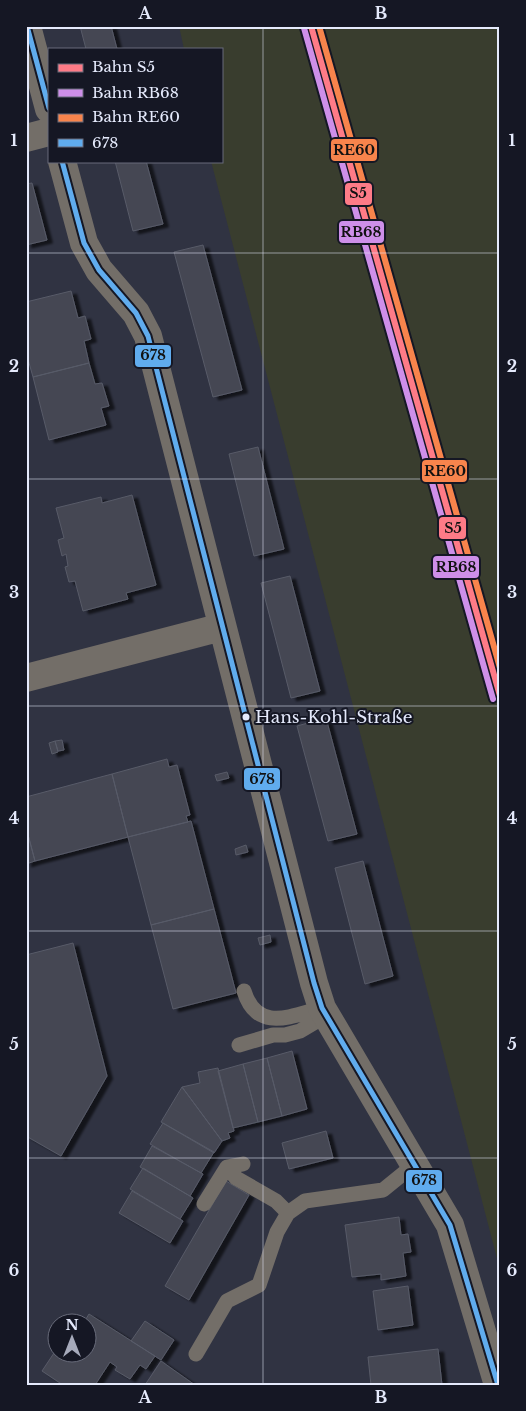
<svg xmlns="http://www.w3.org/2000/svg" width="526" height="1411" font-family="'Libre Baskerville',serif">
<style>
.green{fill:#393d2e}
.building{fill:#444753;stroke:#585b68;filter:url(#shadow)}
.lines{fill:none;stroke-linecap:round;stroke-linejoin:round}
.lane{stroke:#736e68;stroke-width:15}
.street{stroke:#736e68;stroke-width:28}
.bus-1-casing{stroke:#151724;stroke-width:9}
.bus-1{stroke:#60acee;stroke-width:5}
.rail-1-casing{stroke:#151724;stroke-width:10}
.rail-2-casing{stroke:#151724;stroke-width:10}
.rail-3-casing{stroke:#151724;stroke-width:10}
.rail-1{stroke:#fe7b87;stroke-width:6}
.rail-2{stroke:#ce8fe9;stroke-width:6}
.rail-3{stroke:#f8844c;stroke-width:6}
.grid{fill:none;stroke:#e5eafc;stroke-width:1;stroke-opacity:0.55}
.bus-dot{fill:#e5eafc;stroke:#151724;stroke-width:2}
.labels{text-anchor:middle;stroke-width:4;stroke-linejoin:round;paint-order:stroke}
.bus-label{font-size:17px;fill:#e5eafc;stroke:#151724;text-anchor:start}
.line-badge{stroke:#151724;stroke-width:2}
.pale-badge-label{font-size:14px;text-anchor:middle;font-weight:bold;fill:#111}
.neatline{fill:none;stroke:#e5eafc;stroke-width:2}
.grid-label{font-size:16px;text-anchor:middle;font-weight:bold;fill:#e5eafc}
</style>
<defs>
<filter id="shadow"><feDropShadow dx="5.5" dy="3" stdDeviation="1" flood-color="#0009"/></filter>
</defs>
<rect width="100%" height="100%" fill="#303342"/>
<path class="green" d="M 179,26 L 500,26 L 500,1270 L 211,161 L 221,161 L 221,49 L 184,49 Z"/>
<path class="building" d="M 80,26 L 111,26 L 117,49 L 86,49 Z
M 115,161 L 146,161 L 163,224 L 133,231 Z
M 32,183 L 47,240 L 26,245 L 26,184 Z
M 203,245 L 242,390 L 213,397 L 174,252 Z
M 71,291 L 78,318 L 85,316 L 91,339 L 84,341 L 89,363 L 33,377 L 26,352 L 26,302 Z
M 89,363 L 95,384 L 102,383 L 109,406 L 101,408 L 106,425 L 49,440 L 33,377 Z
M 258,447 L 284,549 L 254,556 L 229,454 Z
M 132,495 L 156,585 L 126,593 L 128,599 L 83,611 L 75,581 L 69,582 L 65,567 L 68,566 L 66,554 L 62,556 L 58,540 L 64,538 L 56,508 L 101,497 L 102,503 Z
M 290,576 L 320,691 L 291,698 L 261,583 Z
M 326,718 L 357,834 L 328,841 L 297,726 Z
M 62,740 L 64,750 L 58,751 L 55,741 Z
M 55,741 L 58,752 L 52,754 L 49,743 Z
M 167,759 L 169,767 L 177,765 L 190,815 L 186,816 L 188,822 L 128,837 L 112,774 Z
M 227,772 L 229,778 L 217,781 L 215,775 Z
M 112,774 L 128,837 L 35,861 L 26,827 L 26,797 Z
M 191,821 L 214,909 L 151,925 L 128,837 Z
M 26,827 L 35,861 L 26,864 Z
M 246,845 L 248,852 L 236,855 L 235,849 Z
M 363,861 L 393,976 L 365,984 L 335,868 Z
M 214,909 L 236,993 L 173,1009 L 151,925 Z
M 270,935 L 271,942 L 260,945 L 258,938 Z
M 73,943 L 107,1076 L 61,1156 L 26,1136 L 26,1068 L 28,1064 L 26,1056 L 26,955 Z
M 292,1051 L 307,1109 L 282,1116 L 267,1058 Z
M 267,1058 L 282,1116 L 258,1122 L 243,1064 Z
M 243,1064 L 258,1122 L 233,1128 L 218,1071 Z
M 218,1068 L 234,1131 L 228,1133 L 230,1138 L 222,1141 L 182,1087 L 200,1083 L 198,1072 Z
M 182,1087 L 222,1141 L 214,1153 L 161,1122 Z
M 163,1123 L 214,1152 L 201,1173 L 150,1144 Z
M 326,1131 L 333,1158 L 289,1169 L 282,1143 Z
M 152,1146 L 203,1174 L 190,1196 L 140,1167 Z
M 143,1168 L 193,1198 L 180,1219 L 130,1189 Z
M 226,1181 L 249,1195 L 189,1300 L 165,1286 Z
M 132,1191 L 183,1221 L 170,1243 L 119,1213 Z
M 399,1217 L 401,1235 L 408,1234 L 411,1252 L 403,1253 L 406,1276 L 381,1280 L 381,1274 L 352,1277 L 345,1225 Z
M 408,1286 L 413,1325 L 378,1330 L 373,1291 Z
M 89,1314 L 155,1356 L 146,1369 L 140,1365 L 130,1379 L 115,1370 L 117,1367 L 110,1362 L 95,1385 L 63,1385 L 42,1371 L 58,1347 L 58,1354 L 88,1354 L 88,1324 L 83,1324 Z
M 145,1321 L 174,1340 L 161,1360 L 131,1341 Z
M 438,1349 L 442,1385 L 371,1385 L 368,1357 Z
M 161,1361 L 195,1385 L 145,1385 Z"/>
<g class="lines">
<path class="lane" d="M 244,991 C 257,1033 291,1016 322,1008
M 239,1045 L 273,1035 L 285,1035 L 300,1031 L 327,1015
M 227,1167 L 236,1178 L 276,1201 L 288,1213
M 204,1204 L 227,1167 L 243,1164
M 196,1354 L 227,1301 L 259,1285 L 277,1232 L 288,1213 L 305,1201 L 383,1190 L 415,1164"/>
<path class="street" d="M 27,26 L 49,109
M 26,138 L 49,132
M 62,161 L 84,243 L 99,270 L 136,313 L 148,336 L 314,983 L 322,1008 L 450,1225 L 498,1385
M 26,678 L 222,627"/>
<defs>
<path id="bus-1" d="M 27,26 L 49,108
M 62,161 L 84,243 L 99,270 L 136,313 L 148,336 L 314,983 L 322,1008 L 450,1225 L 498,1385"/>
</defs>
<use href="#bus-1" class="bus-1-casing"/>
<use href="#bus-1" class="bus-1"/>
<defs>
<path id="rail-1" d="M 311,26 L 500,696"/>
<path id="rail-2" d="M 304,28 L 493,699"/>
<path id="rail-3" d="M 319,26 L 500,668"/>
</defs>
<use href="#rail-1" class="rail-1-casing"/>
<use href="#rail-2" class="rail-2-casing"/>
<use href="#rail-3" class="rail-3-casing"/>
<use href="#rail-1" class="rail-1"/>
<use href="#rail-2" class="rail-2"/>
<use href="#rail-3" class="rail-3"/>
</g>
<path class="grid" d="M 263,26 L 263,1385M 26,253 L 500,253M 26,479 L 500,479M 26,706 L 500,706M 26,931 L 500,931M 26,1158 L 500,1158"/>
<circle class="bus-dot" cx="246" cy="717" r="4.5"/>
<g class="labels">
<g class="bus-label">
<text x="255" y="723">Hans-Kohl-Straße</text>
</g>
</g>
<g class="line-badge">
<rect x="330" y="138" width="48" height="24" rx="5" fill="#f8844c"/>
<rect x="344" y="182" width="29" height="24" rx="5" fill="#fe7b87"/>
<rect x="338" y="220" width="47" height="24" rx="5" fill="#ce8fe9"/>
<rect x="134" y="344" width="38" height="24" rx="5" fill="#60acee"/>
<rect x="421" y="459" width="47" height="24" rx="5" fill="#f8844c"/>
<rect x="438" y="516" width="29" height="24" rx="5" fill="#fe7b87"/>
<rect x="432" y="555" width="48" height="24" rx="5" fill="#ce8fe9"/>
<rect x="243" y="767" width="38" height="24" rx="5" fill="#60acee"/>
<rect x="405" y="1169" width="38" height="24" rx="5" fill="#60acee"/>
</g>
<g class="pale-badge-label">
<text x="354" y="155">RE60</text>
<text x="358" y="198">S5</text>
<text x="361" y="237">RB68</text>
<text x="153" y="360">678</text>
<text x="445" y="476">RE60</text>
<text x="453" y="533">S5</text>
<text x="456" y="572">RB68</text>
<text x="262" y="784">678</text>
<text x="424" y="1185">678</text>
</g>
<rect width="526" height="1411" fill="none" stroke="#151724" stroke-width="55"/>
<rect x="48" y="48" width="175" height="115" fill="#151724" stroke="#686b7a"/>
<rect x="58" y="64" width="25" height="8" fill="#fe7b87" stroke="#686b7a"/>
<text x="92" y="72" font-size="15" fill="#e5eafc">Bahn S5</text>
<rect x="58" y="89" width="25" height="8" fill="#ce8fe9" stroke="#686b7a"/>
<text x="92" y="98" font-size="15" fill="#e5eafc">Bahn RB68</text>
<rect x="58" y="114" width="25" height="8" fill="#f8844c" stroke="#686b7a"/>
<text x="92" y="122" font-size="15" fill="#e5eafc">Bahn RE60</text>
<rect x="58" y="139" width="25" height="8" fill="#60acee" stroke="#686b7a"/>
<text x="92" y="148" font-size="15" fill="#e5eafc">678</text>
<g transform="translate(72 1338)"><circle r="24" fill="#151724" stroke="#686b7a"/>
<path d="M0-4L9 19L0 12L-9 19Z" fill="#a6aabb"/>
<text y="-8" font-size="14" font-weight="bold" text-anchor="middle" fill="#e5eafc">N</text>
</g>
<rect x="28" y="28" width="470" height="1356" class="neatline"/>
<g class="grid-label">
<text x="145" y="19">A</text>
<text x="381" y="19">B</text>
<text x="14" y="146">1</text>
<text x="512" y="146">1</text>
<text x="14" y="372">2</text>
<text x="512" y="372">2</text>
<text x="14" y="598">3</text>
<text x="512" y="598">3</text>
<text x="14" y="824">4</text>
<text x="512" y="824">4</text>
<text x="14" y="1050">5</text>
<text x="512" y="1050">5</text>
<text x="14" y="1276">6</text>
<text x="512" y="1276">6</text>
<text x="145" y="1403">A</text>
<text x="381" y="1403">B</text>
</g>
</svg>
